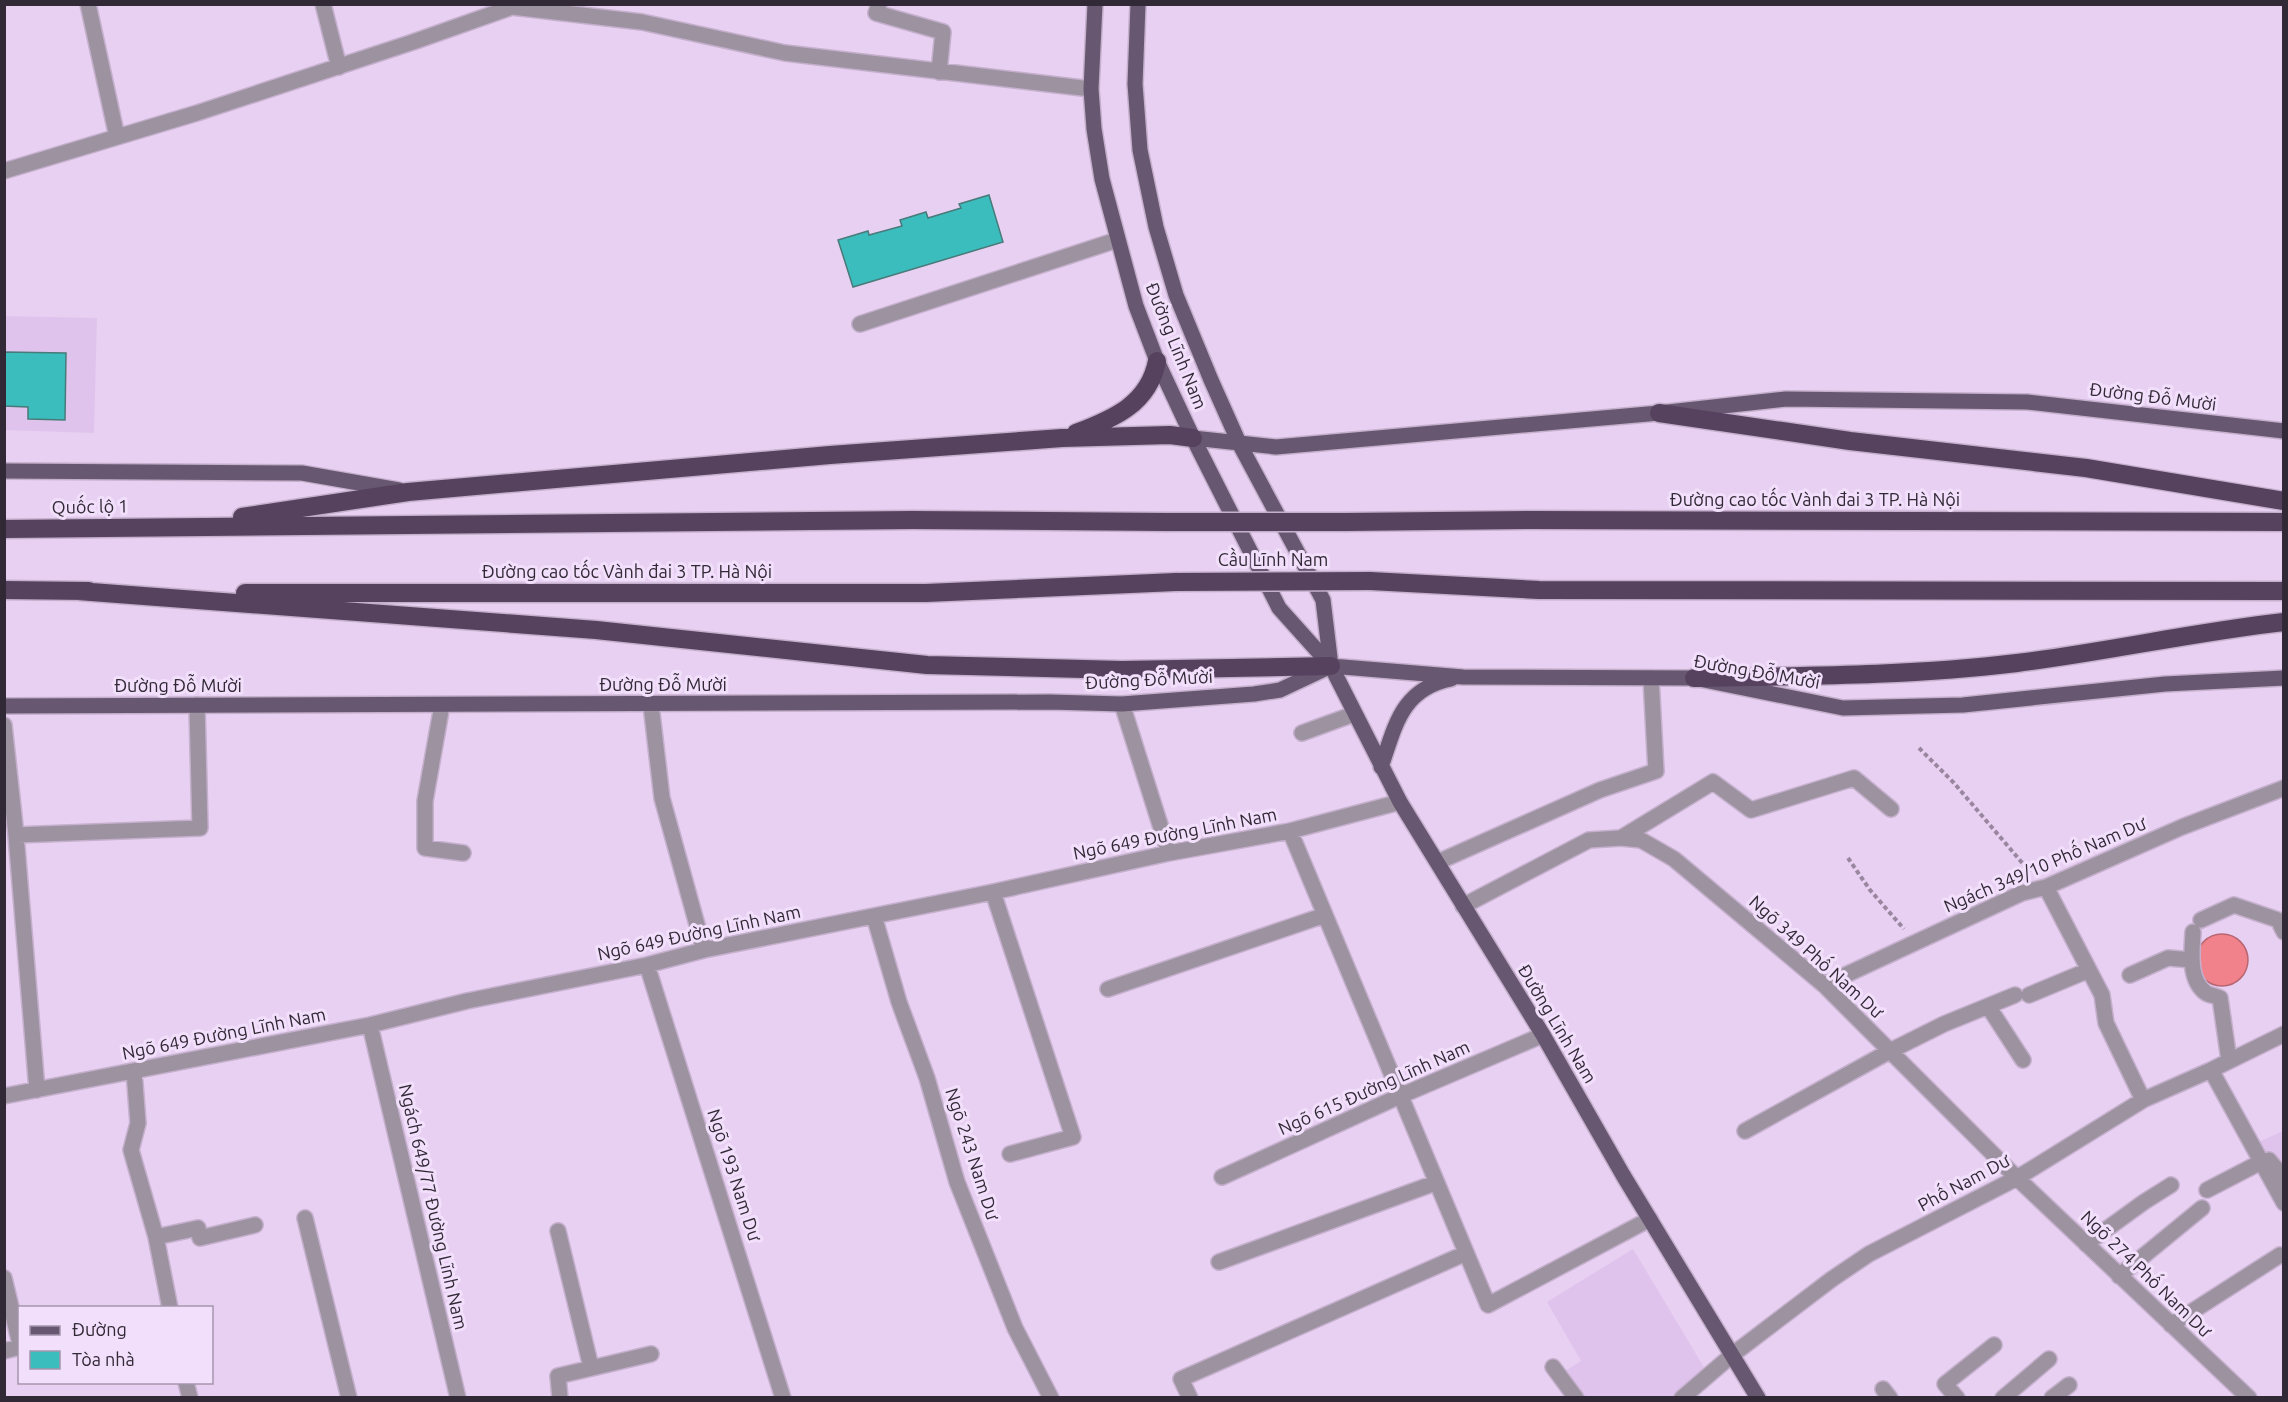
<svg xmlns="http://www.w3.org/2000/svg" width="2288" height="1402" font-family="Ubuntu,sans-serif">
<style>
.built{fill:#dfc3ec}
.water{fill:#f1818b;stroke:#b86772;stroke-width:1.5}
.building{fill:#3bbdbe;stroke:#497a7a;stroke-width:1.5}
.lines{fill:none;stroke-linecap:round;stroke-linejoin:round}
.minor-casing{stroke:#c4afcc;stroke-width:18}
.major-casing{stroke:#c4afcc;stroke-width:18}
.highway-casing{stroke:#c4afcc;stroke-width:21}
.path{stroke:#9987a0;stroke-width:4;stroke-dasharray:4.5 3;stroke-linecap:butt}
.minor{stroke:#9c92a0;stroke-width:15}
.major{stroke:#685770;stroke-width:15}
.highway{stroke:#56425e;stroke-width:18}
.highway-bridge-casing{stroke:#c4afcc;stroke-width:21;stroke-linecap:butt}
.highway-bridge{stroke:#56425e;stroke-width:18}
.labels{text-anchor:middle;stroke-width:6;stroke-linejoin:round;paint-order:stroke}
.street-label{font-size:18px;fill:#322936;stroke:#f2dffb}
</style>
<rect width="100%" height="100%" fill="#e8d0f2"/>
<path class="built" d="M 5,316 L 97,318 L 94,433 L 5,430 Z
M 2283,1131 L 2283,1198 L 2254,1144 Z
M 1633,1249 L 1705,1369 L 1673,1397 L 1581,1397 L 1562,1373 L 1581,1361 L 1547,1302 Z"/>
<path class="water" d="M2196 960a26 26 0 1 1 52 0a26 26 0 1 1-52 0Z"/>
<path class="building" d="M 989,195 L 1003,242 L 853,287 L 838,240 L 868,231 L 869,235 L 902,226 L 900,220 L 926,212 L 928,218 L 961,208 L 959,204 Z
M 4,352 L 66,353 L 65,420 L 28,419 L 28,407 L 4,406 Z"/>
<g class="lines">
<defs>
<path id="minor" d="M 88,4 L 117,137
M 323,4 L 339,67
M 879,4 L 876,13 L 943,32 L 939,72
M 4,171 L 197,113 L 413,42 L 512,7 L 642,22 L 785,53 L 1091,89
M 860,324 L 1117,240
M 1122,704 L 1169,853
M 442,705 L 425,801 L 425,848 L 463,853
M 651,705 L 662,798 L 704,950
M 4,725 L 16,835 L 37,1090
M 1302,733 L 1354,714
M 1290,831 L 1488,1305 L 1650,1219
M 16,835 L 200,828 L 197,705
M 1621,838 L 1713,782 L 1751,810 L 1854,778 L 1891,809
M 1438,862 L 1600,790 L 1656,771 L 1651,678
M 2046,887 L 2102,995 L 2106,1023 L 2143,1100
M 993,892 L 1073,1137 L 1010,1154
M 1463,906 L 1589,840 L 1621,838 L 1641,840 L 1674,859 L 1824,985 L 2017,1178 L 2249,1398
M 874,916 L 899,1002 L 927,1078 L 957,1182 L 1015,1328 L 1051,1398
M 2201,920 L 2234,905 L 2278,920 L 2284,932
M 2193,932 C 2192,951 2188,980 2206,993 C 2209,995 2216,996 2220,998 L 2229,1060
M 647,965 L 783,1398
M 2130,975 L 2168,958 L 2192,960
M 1824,985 L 2022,893 L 2046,887 L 2182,827 L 2284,788
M 1108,989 L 1325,915
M 2029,995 L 2089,970
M 1988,1006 L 2023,1060
M 370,1025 L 458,1398
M 2211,1070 L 2284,1203
M 134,1071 L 138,1123 L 131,1150 L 156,1237 L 170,1308
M 4,1096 L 370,1025 L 467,1001 L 647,965 L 704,950 L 993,892 L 1169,853 L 1290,831 L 1400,802
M 1745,1131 L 1890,1051 L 1944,1024 L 2015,995
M 2269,1160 L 2284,1178
M 1222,1177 L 1400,1096 L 1543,1035
M 2207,1190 L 2261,1162
M 305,1218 L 349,1398
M 558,1231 L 591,1367
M 156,1237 L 198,1228 L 200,1238 L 255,1225
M 2086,1244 L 2144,1202 L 2171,1185
M 1219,1262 L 1435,1183
M 2119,1276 L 2202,1208
M 4,1278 L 20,1344
M 2171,1325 L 2280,1255
M 4,1351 L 20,1347
M 1553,1367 L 1576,1398
M 186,1382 L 190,1398
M 1883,1389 L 1890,1398
M 560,1398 L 558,1376 L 651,1354
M 1190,1398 L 1181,1379 L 1464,1254
M 1682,1398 L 1732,1355 L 1832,1279 L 1869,1254 L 2017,1178 L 2143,1100 L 2211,1070 L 2284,1034
M 1957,1398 L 1945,1384 L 1994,1345
M 2003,1398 L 2049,1359
M 2052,1398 L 2069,1385"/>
<path id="major" d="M 1095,4 L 1091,89 L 1094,129 L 1102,179 L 1136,306 L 1157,361 L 1193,438 L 1279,608 L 1331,666 L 1400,802 L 1543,1035 L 1623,1175 L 1758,1398
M 1138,4 L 1135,84 L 1140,150 L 1156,227 L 1176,295 L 1211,380 L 1240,445 L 1323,600 L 1331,666
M 1193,438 L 1276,447 L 1659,413 L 1786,399 L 2027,402 L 2284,431
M 4,471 L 302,473 L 399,490
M 4,706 L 1050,702 L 1122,704 L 1254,694 L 1280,690 L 1331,666 L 1463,677 L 1694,678 L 1843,708 L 1963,705 L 2165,684 L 2284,678
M 1381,767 C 1395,727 1401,689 1451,679"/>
<path id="highway" d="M 1659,413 L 1850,441 L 2086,468 L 2284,501
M 1076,433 C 1113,419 1149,404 1157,361
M 242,517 L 408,492 L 830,455 L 1062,438 L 1170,435 L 1193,438
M 1346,522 L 1533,520 L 2284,522
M 4,529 L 912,520 L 1166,522
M 1370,581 L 1539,590 L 2284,591
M 4,590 L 89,591
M 78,591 L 596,630 L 927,665 L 1122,670 L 1331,666
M 245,593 L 926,593 L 1176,582
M 1694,678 C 1802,676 1910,676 2017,663 C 2106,652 2194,632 2284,622"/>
</defs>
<use href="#minor" class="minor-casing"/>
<use href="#major" class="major-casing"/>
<use href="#highway" class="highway-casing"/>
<path class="path" d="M 1919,748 L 1954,783 L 2030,872
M 1848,858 L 1870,890 L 1904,929"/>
<use href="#minor" class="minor"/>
<use href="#major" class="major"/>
<use href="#highway" class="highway"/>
<defs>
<path id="highway-bridge" d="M 1166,522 L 1346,522
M 1176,582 L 1370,581"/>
</defs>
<use href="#highway-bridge" class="highway-bridge-casing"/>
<use href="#highway-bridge" class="highway-bridge"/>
</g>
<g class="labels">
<g class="street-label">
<text transform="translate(1176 346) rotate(68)" y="6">Đường Lĩnh Nam</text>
<text transform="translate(2153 397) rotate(7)" y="6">Đường Đỗ Mười</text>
<text x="1815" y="506">Đường cao tốc Vành đai 3 TP. Hà Nội</text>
<text transform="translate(90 507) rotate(-1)" y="6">Quốc lộ 1</text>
<text x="1273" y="566">Cầu Lĩnh Nam</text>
<text x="627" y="578">Đường cao tốc Vành đai 3 TP. Hà Nội</text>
<text transform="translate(1757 672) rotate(10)" y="6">Đường Đỗ Mười</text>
<text transform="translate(1149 680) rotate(-3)" y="6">Đường Đỗ Mười</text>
<text x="663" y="691">Đường Đỗ Mười</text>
<text x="178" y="692">Đường Đỗ Mười</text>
<text transform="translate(1175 834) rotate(-11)" y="6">Ngõ 649 Đường Lĩnh Nam</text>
<text transform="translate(2045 865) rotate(-23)" y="6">Ngách 349/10 Phố Nam Dư</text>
<text transform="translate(699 933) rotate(-12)" y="6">Ngõ 649 Đường Lĩnh Nam</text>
<text transform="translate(1816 957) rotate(42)" y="6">Ngõ 349 Phố Nam Dư</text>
<text transform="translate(1557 1024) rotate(59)" y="6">Đường Lĩnh Nam</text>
<text transform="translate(224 1034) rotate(-11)" y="6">Ngõ 649 Đường Lĩnh Nam</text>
<text transform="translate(1374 1088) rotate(-24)" y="6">Ngõ 615 Đường Lĩnh Nam</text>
<text transform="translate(972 1154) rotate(72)" y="6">Ngõ 243 Nam Dư</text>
<text transform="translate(734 1175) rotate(72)" y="6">Ngõ 193 Nam Dư</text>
<text transform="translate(1964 1183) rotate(-28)" y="6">Phố Nam Dư</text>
<text transform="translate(433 1207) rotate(77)" y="6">Ngách 649/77 Đường Lĩnh Nam</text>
<text transform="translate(2146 1274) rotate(44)" y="6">Ngõ 274 Phố Nam Dư</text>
</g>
</g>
<rect width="2288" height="1402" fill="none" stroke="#322936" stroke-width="12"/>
<rect x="18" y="1306" width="195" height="78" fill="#f2dffb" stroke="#a596ac" stroke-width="1.5"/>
<rect x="30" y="1326" width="30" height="9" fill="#685770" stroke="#a596ac" stroke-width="1.5"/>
<text x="72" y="1336" font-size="18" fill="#322936">Đường</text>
<rect x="30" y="1351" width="30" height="18" fill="#3bbdbe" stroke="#a596ac" stroke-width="1.5"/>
<text x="72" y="1366" font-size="18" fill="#322936">Tòa nhà</text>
</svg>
